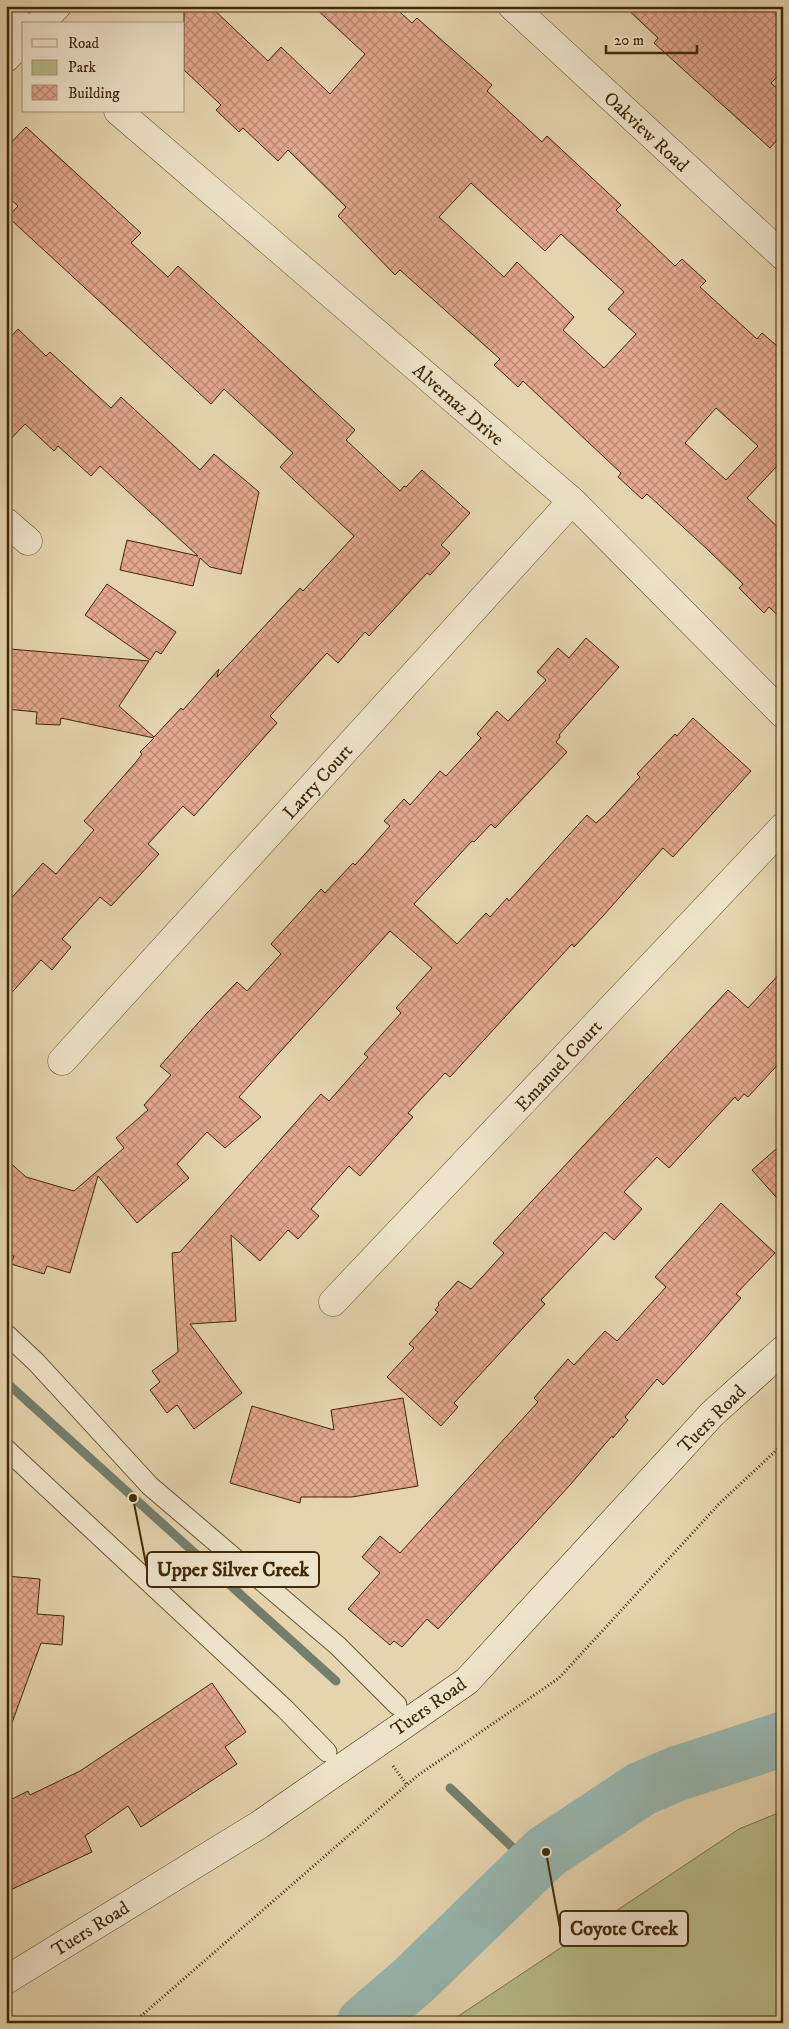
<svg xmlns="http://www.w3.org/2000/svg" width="789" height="2029" font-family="'IM FELL DW Pica',serif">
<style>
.green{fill:#b7bc88;stroke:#7c7248}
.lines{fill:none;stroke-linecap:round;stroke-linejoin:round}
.stream{stroke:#747e6c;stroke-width:9}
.river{stroke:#97b7b0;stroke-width:55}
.building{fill:url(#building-cross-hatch);stroke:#402807;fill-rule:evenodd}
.lane-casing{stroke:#695331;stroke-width:21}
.street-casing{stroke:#695331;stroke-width:29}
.secondary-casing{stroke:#402807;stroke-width:29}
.path{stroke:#402807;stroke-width:3;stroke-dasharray:1 2.5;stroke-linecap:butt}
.lane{stroke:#eee3ca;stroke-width:19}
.street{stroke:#eee3ca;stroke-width:28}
.secondary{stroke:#eee3ca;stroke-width:28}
.labels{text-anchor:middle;stroke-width:4;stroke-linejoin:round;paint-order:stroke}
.street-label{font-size:19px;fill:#402807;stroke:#eee3ca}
.leader{fill:none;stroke:#402807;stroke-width:2}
.callout-dot{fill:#402807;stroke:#eee3ca;stroke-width:2}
.callout{fill:#eee3ca;stroke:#402807;stroke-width:2}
.callout-label{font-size:20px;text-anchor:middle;font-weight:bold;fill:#402807}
</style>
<defs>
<pattern id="building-cross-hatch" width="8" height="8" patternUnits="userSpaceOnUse" patternTransform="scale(1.25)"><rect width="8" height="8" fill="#e2a78e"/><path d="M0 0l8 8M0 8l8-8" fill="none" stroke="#b98872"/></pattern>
</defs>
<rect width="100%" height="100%" fill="#e5d4ae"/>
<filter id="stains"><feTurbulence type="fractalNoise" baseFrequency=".004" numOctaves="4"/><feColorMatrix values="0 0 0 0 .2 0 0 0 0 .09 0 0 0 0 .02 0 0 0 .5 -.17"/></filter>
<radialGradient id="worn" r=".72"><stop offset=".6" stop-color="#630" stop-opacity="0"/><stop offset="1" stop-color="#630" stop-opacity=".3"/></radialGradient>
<path class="green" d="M 783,1811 L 783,2023 L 448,2023 L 739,1829 Z"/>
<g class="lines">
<path class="stream" d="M 6,1382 L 336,1681
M 450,1788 L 532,1866"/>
<path class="river" d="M 364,2023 L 414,1980 L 546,1852 L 641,1789 L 676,1774 L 783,1739"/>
</g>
<path class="building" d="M 184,6 L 210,6 L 268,61 L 281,47 L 330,94 L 365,54 L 313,6 L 393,6 L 412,23 L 417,18 L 492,85 L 487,91 L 542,142 L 547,136 L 621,205 L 616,210 L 675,266 L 682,259 L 706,281 L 700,287 L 757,339 L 762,333 L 783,351 L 783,469 L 778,465 L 747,498 L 783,532 L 783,620 L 769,607 L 764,613 L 739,588 L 743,584 L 707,549 L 647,494 L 642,499 L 618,477 L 621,473 L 523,381 L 518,387 L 494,365 L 500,359 L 400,270 L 395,275 L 338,216 L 346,207 L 288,150 L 278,161 L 243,128 L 239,132 L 216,110 L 221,105 L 184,70 ZM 471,183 L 545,251 L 561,234 L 624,292 L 608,309 L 636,334 L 604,368 L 563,330 L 574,317 L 517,262 L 504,277 L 439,217 ZM 716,408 L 758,446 L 726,480 L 685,443 Z
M 624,6 L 783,6 L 783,71 L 771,83 L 783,94 L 783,133 L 770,148 L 654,43 L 658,38 Z
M 26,127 L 141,233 L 131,243 L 168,277 L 178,266 L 355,430 L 346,440 L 400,491 L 404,486 L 406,487 L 422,470 L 470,513 L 441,545 L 450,553 L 430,575 L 427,573 L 369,636 L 365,632 L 338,663 L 327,653 L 270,716 L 277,723 L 194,816 L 183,806 L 148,844 L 159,854 L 140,875 L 111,906 L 100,897 L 62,939 L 71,947 L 52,970 L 41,960 L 6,999 L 6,904 L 43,863 L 56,874 L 94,830 L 84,821 L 136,762 L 142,754 L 140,752 L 154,738 L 61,718 L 60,725 L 36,724 L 37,712 L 6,709 L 10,649 L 149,661 L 119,706 L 154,737 L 181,708 L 183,710 L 219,669 L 217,677 L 300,588 L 303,591 L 354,536 L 280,467 L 293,453 L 224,389 L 211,404 L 8,217 L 18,206 L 6,195 L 6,148 Z
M 18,329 L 46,356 L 50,352 L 111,408 L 121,397 L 200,470 L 214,454 L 259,492 L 241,574 L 210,567 L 200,558 L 193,586 L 120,570 L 127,540 L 198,556 L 100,466 L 91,476 L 58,446 L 54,451 L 25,424 L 6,444 L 6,342 Z
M 107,584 L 176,632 L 161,654 L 156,651 L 150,660 L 85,615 Z
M 586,638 L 619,667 L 559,735 L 560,737 L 556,742 L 567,752 L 495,828 L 491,824 L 474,842 L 472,841 L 414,904 L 457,944 L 486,913 L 490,917 L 507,898 L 509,901 L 587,815 L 596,823 L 605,815 L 640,777 L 637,774 L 675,734 L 677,736 L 693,718 L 751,771 L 673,857 L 663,848 L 603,916 L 574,947 L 572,944 L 450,1077 L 445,1073 L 408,1113 L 413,1117 L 360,1176 L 349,1166 L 311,1209 L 319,1216 L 298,1239 L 288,1230 L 260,1261 L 231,1235 L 236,1321 L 190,1324 L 242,1393 L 194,1429 L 177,1405 L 167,1413 L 150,1390 L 160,1382 L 152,1371 L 178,1352 L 172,1253 L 180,1252 L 321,1094 L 329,1101 L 368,1057 L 364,1054 L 401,1013 L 396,1008 L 432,968 L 390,931 L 239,1097 L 261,1117 L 225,1148 L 207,1132 L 177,1164 L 189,1178 L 137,1223 L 98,1176 L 70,1273 L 47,1266 L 44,1274 L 11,1264 L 14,1256 L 6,1254 L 6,1159 L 26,1177 L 74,1191 L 124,1148 L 116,1138 L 148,1110 L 144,1105 L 171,1075 L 160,1066 L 207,1013 L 237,982 L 247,991 L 281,954 L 271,944 L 321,889 L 325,893 L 353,863 L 355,865 L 390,826 L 384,821 L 404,799 L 410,805 L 440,771 L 446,776 L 481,738 L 477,734 L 497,711 L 508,721 L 546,680 L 537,672 L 558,648 L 569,658 Z
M 783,970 L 783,1059 L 748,1097 L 744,1094 L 738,1101 L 735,1097 L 669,1168 L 657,1157 L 624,1192 L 642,1209 L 614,1240 L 605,1232 L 541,1300 L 545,1304 L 454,1403 L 458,1407 L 441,1426 L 387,1377 L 414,1348 L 409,1344 L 438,1312 L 435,1310 L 439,1305 L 438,1303 L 458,1281 L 471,1289 L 504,1253 L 493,1243 L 728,990 L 748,1008 Z
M 783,1143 L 783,1205 L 752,1170 Z
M 721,1203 L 775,1253 L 736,1294 L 741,1298 L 694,1351 L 663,1385 L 657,1379 L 625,1417 L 628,1420 L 613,1438 L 612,1436 L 570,1485 L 438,1629 L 427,1619 L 402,1647 L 394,1641 L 390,1645 L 348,1609 L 380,1573 L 362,1557 L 380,1536 L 400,1553 L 538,1402 L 534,1398 L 568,1359 L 574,1365 L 605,1331 L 617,1341 L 666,1287 L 655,1277 Z
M 403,1398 L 418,1486 L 352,1497 L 301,1497 L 300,1503 L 230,1483 L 252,1406 L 334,1430 L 331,1410 Z
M 6,1576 L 40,1579 L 37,1614 L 64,1616 L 62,1645 L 41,1643 L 9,1731 L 6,1730 Z
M 212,1683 L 246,1732 L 225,1747 L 237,1764 L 141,1827 L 128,1806 L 85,1836 L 92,1852 L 6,1892 L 6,1802 L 28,1791 L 30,1795 L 80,1771 Z"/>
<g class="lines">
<defs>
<path id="lane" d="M 6,1334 L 36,1362 L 150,1486 L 338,1646 L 397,1705
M 6,1449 L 285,1709 L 327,1752"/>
<path id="street" d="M 512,6 L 783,256
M 6,12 L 24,28
M 118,111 L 572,501 L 783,714
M 6,522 L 28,541
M 62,1061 L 572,501
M 333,1302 L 783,827"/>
<path id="secondary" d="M 39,24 L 57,6
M 6,58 L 24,39
M 6,1980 L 259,1825 L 467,1681 L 712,1414 L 783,1350"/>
</defs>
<use href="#lane" class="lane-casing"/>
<use href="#street" class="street-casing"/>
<use href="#secondary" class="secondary-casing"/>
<path class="path" d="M 393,1766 L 407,1785
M 133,2023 L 417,1776 L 559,1678 L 720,1503 L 783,1444"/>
<use href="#lane" class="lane"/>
<use href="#street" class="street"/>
<use href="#secondary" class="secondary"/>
</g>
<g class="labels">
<g class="street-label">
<text transform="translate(647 131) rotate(43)" y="7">Oakview Road</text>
<text transform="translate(459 404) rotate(41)" y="7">Alvernaz Drive</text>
<text transform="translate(317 781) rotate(-48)" y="7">Larry Court</text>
<text transform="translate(558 1065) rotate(-47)" y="7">Emanuel Court</text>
<text transform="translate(711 1418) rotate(-45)" y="7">Tuers Road</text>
<text transform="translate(428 1706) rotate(-35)" y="7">Tuers Road</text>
<text transform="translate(90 1928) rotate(-32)" y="7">Tuers Road</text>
</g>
</g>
<path class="leader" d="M133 1498L147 1569M546 1852L560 1928"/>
<g class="callout-dot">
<circle cx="133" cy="1498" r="5"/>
<circle cx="546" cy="1852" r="5"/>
</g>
<g class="callout">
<rect x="147" y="1552" width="172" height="35" rx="5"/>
<rect x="560" y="1911" width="128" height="35" rx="5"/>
</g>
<g class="callout-label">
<text x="233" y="1576">Upper Silver Creek</text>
<text x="624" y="1935">Coyote Creek</text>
</g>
<rect width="789" height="2029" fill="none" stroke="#e5d4ae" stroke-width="25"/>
<rect x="8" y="8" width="774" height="2014" fill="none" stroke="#402807" stroke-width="2.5"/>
<rect x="12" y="12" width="764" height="2004" fill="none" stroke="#402807"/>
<rect x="22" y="22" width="162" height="90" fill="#eee3ca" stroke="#a8987c"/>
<rect x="32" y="39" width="25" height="8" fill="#eee3ca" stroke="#a8987c"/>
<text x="68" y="48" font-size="15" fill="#402807">Road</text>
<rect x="32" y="60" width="25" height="15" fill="#b7bc88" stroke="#a8987c"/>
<text x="68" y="72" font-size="15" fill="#402807">Park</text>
<rect x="32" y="85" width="25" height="15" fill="url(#building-cross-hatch)" stroke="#a8987c"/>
<text x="68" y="98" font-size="15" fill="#402807">Building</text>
<path d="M606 45v8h91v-8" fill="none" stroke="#402807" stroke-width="2.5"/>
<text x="614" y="45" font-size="15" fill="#402807" stroke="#eee3ca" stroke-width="4" paint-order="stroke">20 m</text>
<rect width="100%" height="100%" filter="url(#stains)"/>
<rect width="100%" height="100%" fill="url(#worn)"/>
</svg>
